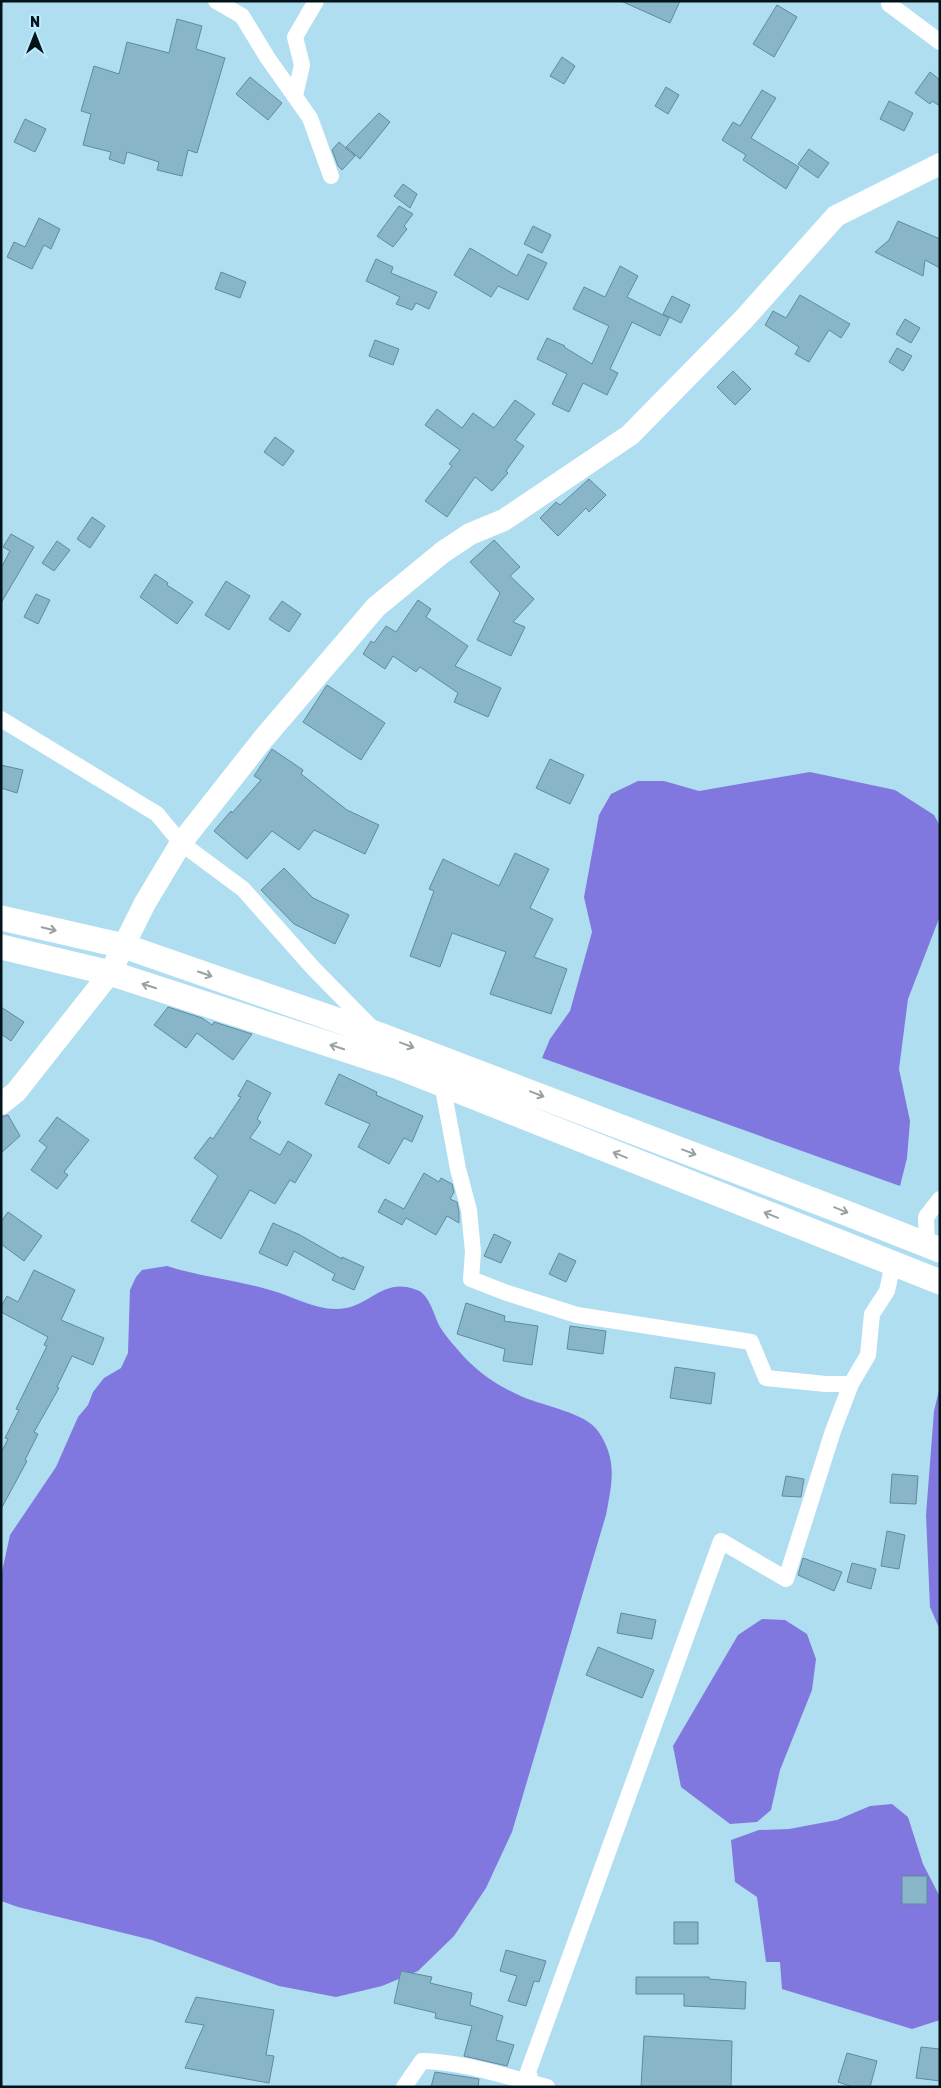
<svg xmlns="http://www.w3.org/2000/svg" width="941" height="2088" font-family="Rubik,sans-serif">
<style>
.water{fill:#8078de}
.building{fill:#88b5c8;stroke:#5f8b9d}
.lines{fill:none;stroke-linecap:round;stroke-linejoin:round}
.minor{stroke:#fff;stroke-width:16}
.secondary{stroke:#fff;stroke-width:22}
.primary{stroke:#fff;stroke-width:25}
.oneway{stroke:#9aa1a3}
</style>
<rect width="100%" height="100%" fill="#afdef1"/>
<path class="water" d="M 810,772 L 895,790 L 934,815 L 940,826 L 940,916 L 908,999 L 899,1069 L 910,1121 L 907,1158 L 900,1186 L 542,1058 L 550,1039 L 570,1011 L 592,932 L 584,897 L 599,815 L 611,794 L 638,781 L 664,781 L 699,791 Z
M 167,1266 C 201,1277 236,1280 270,1290 C 296,1297 319,1313 346,1308 C 372,1303 385,1277 417,1290 C 430,1295 434,1316 440,1327 C 447,1338 458,1350 467,1360 C 483,1376 502,1388 523,1397 C 544,1406 586,1413 598,1431 C 618,1460 612,1483 606,1515 L 512,1832 L 486,1888 L 454,1936 L 418,1971 L 382,1986 L 336,1997 L 279,1986 L 152,1940 L 18,1907 L 1,1901 L 1,1576 L 10,1535 L 56,1467 L 78,1417 L 88,1405 L 93,1392 L 104,1378 L 121,1368 L 128,1353 L 130,1290 L 136,1277 L 142,1270 Z
M 940,1386 L 940,1630 L 930,1607 L 926,1515 L 934,1411 Z
M 762,1619 L 785,1620 L 807,1634 L 816,1659 L 812,1690 L 780,1770 L 771,1810 L 757,1822 L 730,1824 L 681,1787 L 673,1746 L 738,1635 Z
M 892,1804 L 908,1817 L 923,1864 L 940,1897 L 940,2020 L 912,2029 L 782,1989 L 780,1962 L 766,1962 L 757,1897 L 735,1882 L 731,1840 L 759,1830 L 789,1829 L 837,1820 L 870,1806 Z"/>
<path class="building" d="M 621,1 L 680,1 L 670,23 Z
M 777,5 L 797,17 L 774,57 L 753,44 Z
M 177,19 L 202,26 L 196,49 L 225,58 L 197,153 L 188,150 L 182,176 L 157,170 L 159,162 L 127,152 L 124,164 L 109,159 L 111,152 L 83,145 L 91,114 L 81,111 L 94,66 L 119,74 L 127,42 L 169,53 Z
M 562,57 L 575,66 L 564,84 L 550,76 Z
M 930,72 L 940,80 L 940,106 L 932,101 L 930,104 L 915,93 Z
M 250,77 L 282,103 L 268,120 L 236,94 Z
M 666,87 L 679,95 L 668,114 L 655,106 Z
M 762,90 L 776,98 L 751,138 L 799,167 L 786,189 L 743,160 L 746,155 L 722,140 L 733,122 L 740,126 Z
M 889,101 L 913,113 L 904,131 L 880,119 Z
M 379,113 L 390,122 L 360,159 L 346,147 Z
M 25,119 L 46,129 L 35,152 L 14,142 Z
M 339,142 L 355,156 L 342,170 L 338,166 L 332,150 Z
M 809,149 L 829,163 L 818,178 L 798,164 Z
M 403,184 L 417,194 L 410,208 L 394,196 Z
M 399,206 L 413,214 L 404,226 L 407,229 L 393,247 L 377,236 Z
M 39,218 L 60,229 L 51,249 L 44,245 L 32,269 L 7,257 L 14,242 L 25,247 Z
M 898,221 L 940,239 L 940,268 L 925,260 L 923,276 L 875,252 L 889,240 Z
M 533,226 L 551,235 L 542,253 L 524,244 Z
M 470,248 L 517,276 L 528,254 L 547,263 L 528,300 L 498,286 L 491,297 L 454,275 Z
M 376,259 L 393,267 L 391,273 L 437,292 L 429,309 L 416,303 L 412,310 L 396,304 L 400,297 L 366,281 Z
M 620,266 L 638,276 L 627,297 L 669,318 L 660,336 L 632,322 L 610,369 L 618,373 L 607,395 L 583,383 L 569,412 L 552,404 L 567,374 L 537,359 L 547,338 L 565,346 L 564,347 L 592,364 L 609,326 L 573,309 L 584,287 L 605,297 Z
M 221,272 L 246,282 L 240,298 L 215,289 Z
M 800,295 L 850,324 L 841,338 L 829,330 L 809,362 L 795,354 L 799,347 L 765,325 L 773,311 L 786,318 Z
M 672,296 L 690,305 L 681,323 L 663,314 Z
M 905,319 L 920,328 L 911,343 L 896,334 Z
M 375,340 L 399,349 L 393,365 L 369,356 Z
M 897,348 L 912,356 L 903,371 L 889,362 Z
M 733,371 L 751,389 L 735,405 L 717,387 Z
M 515,400 L 535,414 L 515,440 L 524,446 L 506,471 L 508,473 L 492,491 L 475,477 L 447,517 L 425,501 L 452,466 L 449,464 L 460,450 L 425,425 L 437,409 L 462,428 L 473,413 L 494,428 Z
M 275,437 L 294,451 L 283,466 L 264,452 Z
M 589,479 L 606,495 L 589,512 L 586,508 L 558,536 L 540,518 L 556,502 L 560,505 Z
M 92,517 L 105,526 L 90,548 L 77,539 Z
M 11,534 L 34,547 L 1,603 L 1,568 L 10,551 L 3,547 Z
M 494,540 L 520,567 L 510,576 L 534,599 L 513,622 L 525,627 L 511,656 L 477,640 L 500,593 L 470,562 Z
M 57,541 L 70,550 L 54,571 L 42,563 Z
M 155,574 L 168,583 L 167,585 L 193,602 L 177,624 L 140,597 Z
M 226,581 L 250,596 L 229,630 L 205,615 Z
M 36,594 L 50,600 L 38,624 L 24,617 Z
M 418,600 L 431,609 L 426,617 L 468,646 L 455,666 L 501,688 L 488,717 L 454,702 L 458,693 L 420,667 L 416,672 L 393,656 L 385,669 L 363,654 L 371,641 L 374,643 L 386,626 L 396,632 Z
M 282,601 L 301,614 L 289,632 L 269,619 Z
M 327,685 L 385,723 L 361,760 L 303,722 Z
M 272,749 L 303,770 L 301,774 L 347,810 L 379,825 L 365,854 L 314,830 L 299,850 L 272,831 L 247,859 L 214,831 L 231,811 L 232,813 L 261,780 L 254,776 Z
M 550,759 L 584,775 L 570,804 L 536,788 Z
M 1,765 L 23,770 L 17,793 L 1,788 Z
M 515,853 L 549,869 L 530,908 L 553,919 L 534,957 L 567,969 L 551,1014 L 490,994 L 506,952 L 452,933 L 440,967 L 410,956 L 434,891 L 429,889 L 443,859 L 499,886 Z
M 284,868 L 313,898 L 349,915 L 335,944 L 294,924 L 261,890 Z
M 1,1007 L 24,1022 L 11,1041 L 1,1034 Z
M 168,1007 L 202,1018 L 212,1025 L 214,1022 L 252,1034 L 233,1060 L 197,1033 L 186,1048 L 154,1025 Z
M 339,1074 L 377,1092 L 376,1095 L 423,1116 L 412,1142 L 404,1138 L 389,1164 L 358,1147 L 370,1124 L 325,1104 Z
M 247,1080 L 271,1093 L 257,1119 L 261,1122 L 250,1138 L 280,1155 L 288,1141 L 312,1155 L 295,1183 L 290,1180 L 275,1204 L 250,1190 L 221,1239 L 191,1221 L 218,1176 L 194,1158 L 210,1137 L 213,1139 L 241,1097 L 238,1096 Z
M 8,1115 L 20,1136 L 1,1153 L 1,1117 Z
M 57,1117 L 89,1140 L 64,1172 L 68,1175 L 57,1189 L 31,1170 L 47,1147 L 39,1141 Z
M 424,1173 L 439,1182 L 441,1178 L 452,1184 L 454,1192 L 450,1199 L 457,1202 L 459,1212 L 459,1223 L 447,1216 L 436,1235 L 406,1218 L 402,1225 L 378,1212 L 385,1199 L 404,1209 Z
M 8,1212 L 42,1236 L 24,1261 L 1,1244 L 1,1222 Z
M 273,1223 L 300,1235 L 342,1259 L 342,1257 L 364,1267 L 354,1290 L 332,1280 L 335,1274 L 294,1251 L 287,1266 L 259,1253 Z
M 494,1234 L 511,1242 L 501,1263 L 484,1256 Z
M 559,1253 L 576,1261 L 566,1282 L 549,1274 Z
M 34,1270 L 75,1290 L 61,1320 L 104,1338 L 93,1365 L 72,1356 L 57,1387 L 59,1388 L 34,1432 L 38,1434 L 25,1460 L 27,1461 L 1,1509 L 1,1453 L 8,1439 L 5,1438 L 19,1410 L 16,1409 L 47,1346 L 44,1345 L 48,1337 L 1,1312 L 1,1307 L 7,1296 L 18,1302 Z
M 466,1303 L 505,1316 L 504,1321 L 538,1326 L 532,1365 L 503,1361 L 505,1349 L 457,1334 Z
M 570,1326 L 606,1331 L 603,1354 L 567,1349 Z
M 675,1367 L 715,1373 L 711,1404 L 670,1398 Z
M 892,1474 L 918,1476 L 916,1504 L 890,1503 Z
M 786,1476 L 804,1479 L 801,1497 L 782,1496 Z
M 887,1531 L 905,1535 L 899,1569 L 881,1566 Z
M 803,1558 L 842,1572 L 834,1591 L 798,1575 Z
M 852,1563 L 876,1569 L 871,1589 L 847,1582 Z
M 621,1613 L 656,1620 L 652,1639 L 617,1633 Z
M 598,1647 L 654,1670 L 642,1698 L 586,1675 Z
M 902,1876 L 927,1876 L 927,1904 L 902,1904 Z
M 674,1922 L 698,1922 L 698,1944 L 674,1944 Z
M 506,1950 L 546,1961 L 539,1982 L 534,1981 L 526,2006 L 508,2001 L 517,1976 L 500,1971 Z
M 401,1971 L 432,1977 L 430,1983 L 472,1993 L 470,2005 L 503,2016 L 496,2040 L 514,2045 L 507,2066 L 464,2056 L 472,2026 L 435,2018 L 436,2013 L 394,2003 Z
M 636,1977 L 709,1977 L 709,1979 L 746,1982 L 745,2009 L 684,2006 L 684,1994 L 636,1994 Z
M 196,1997 L 274,2010 L 266,2055 L 274,2056 L 269,2083 L 185,2068 L 204,2025 L 185,2022 Z
M 644,2036 L 732,2041 L 731,2087 L 641,2087 Z
M 921,2047 L 940,2049 L 940,2081 L 916,2078 Z
M 847,2053 L 877,2061 L 870,2087 L 853,2087 L 838,2082 Z
M 435,2072 L 479,2079 L 478,2087 L 431,2087 Z"/>
<g class="lines">
<path class="minor" d="M 216,1 L 242,16 L 267,57 L 310,118 L 331,176
M 889,4 L 940,42
M 295,96 L 302,65 L 295,37 L 316,1
M 1,719 L 157,814 L 181,843 L 243,889 L 313,968 L 374,1030
M 441,1078 L 458,1169 L 469,1210 L 473,1252 L 471,1279 L 507,1293 L 577,1315 L 751,1342 L 766,1378 L 826,1384 L 851,1384 L 868,1355 L 872,1314 L 887,1291 L 893,1264
M 927,1246 L 926,1217 L 940,1199
M 404,2087 L 422,2061 C 460,2062 495,2073 532,2083
M 547,2087 L 532,2083 L 528,2072 L 721,1541 L 786,1579 L 833,1431 L 851,1384"/>
<path class="secondary" d="M 1,1104 L 16,1092 L 110,973 L 145,903 L 181,843 L 263,739 L 376,607 L 443,552 L 470,534 L 504,520 L 630,435 L 744,319 L 836,216 L 940,164"/>
<path class="primary" d="M 1,918 L 124,946 L 377,1034 L 841,1211 L 940,1250
M 1,947 L 110,973 L 396,1066 L 940,1282"/>
</g>
<defs><path id="oneway-shaft" d="M-6 0H5M1.5-3L5.5 0L1.5 3" fill="none" stroke-width="1.6" stroke-linecap="round" stroke-linejoin="round" transform="scale(1.25)"/></defs>
<g class="oneway">
<use href="#oneway-shaft" transform="translate(49 929) rotate(13)"/>
<use href="#oneway-shaft" transform="translate(205 974) rotate(19)"/>
<use href="#oneway-shaft" transform="translate(149 986) rotate(-162)"/>
<use href="#oneway-shaft" transform="translate(407 1045) rotate(21)"/>
<use href="#oneway-shaft" transform="translate(337 1047) rotate(-162)"/>
<use href="#oneway-shaft" transform="translate(537 1094) rotate(21)"/>
<use href="#oneway-shaft" transform="translate(689 1152) rotate(21)"/>
<use href="#oneway-shaft" transform="translate(620 1155) rotate(-158)"/>
<use href="#oneway-shaft" transform="translate(841 1210) rotate(22)"/>
<use href="#oneway-shaft" transform="translate(771 1215) rotate(-158)"/>
</g>
<rect width="941" height="2088" fill="none" stroke="#03131a" stroke-width="5"/>
<g transform="translate(35 35)" stroke="#bcebfe" stroke-width="4" paint-order="stroke">
<path d="M0-4L9 19L0 12L-9 19Z" fill="#03131a"/>
<text y="-8" font-size="14" font-weight="bold" text-anchor="middle" fill="#03131a">N</text>
</g>
</svg>
